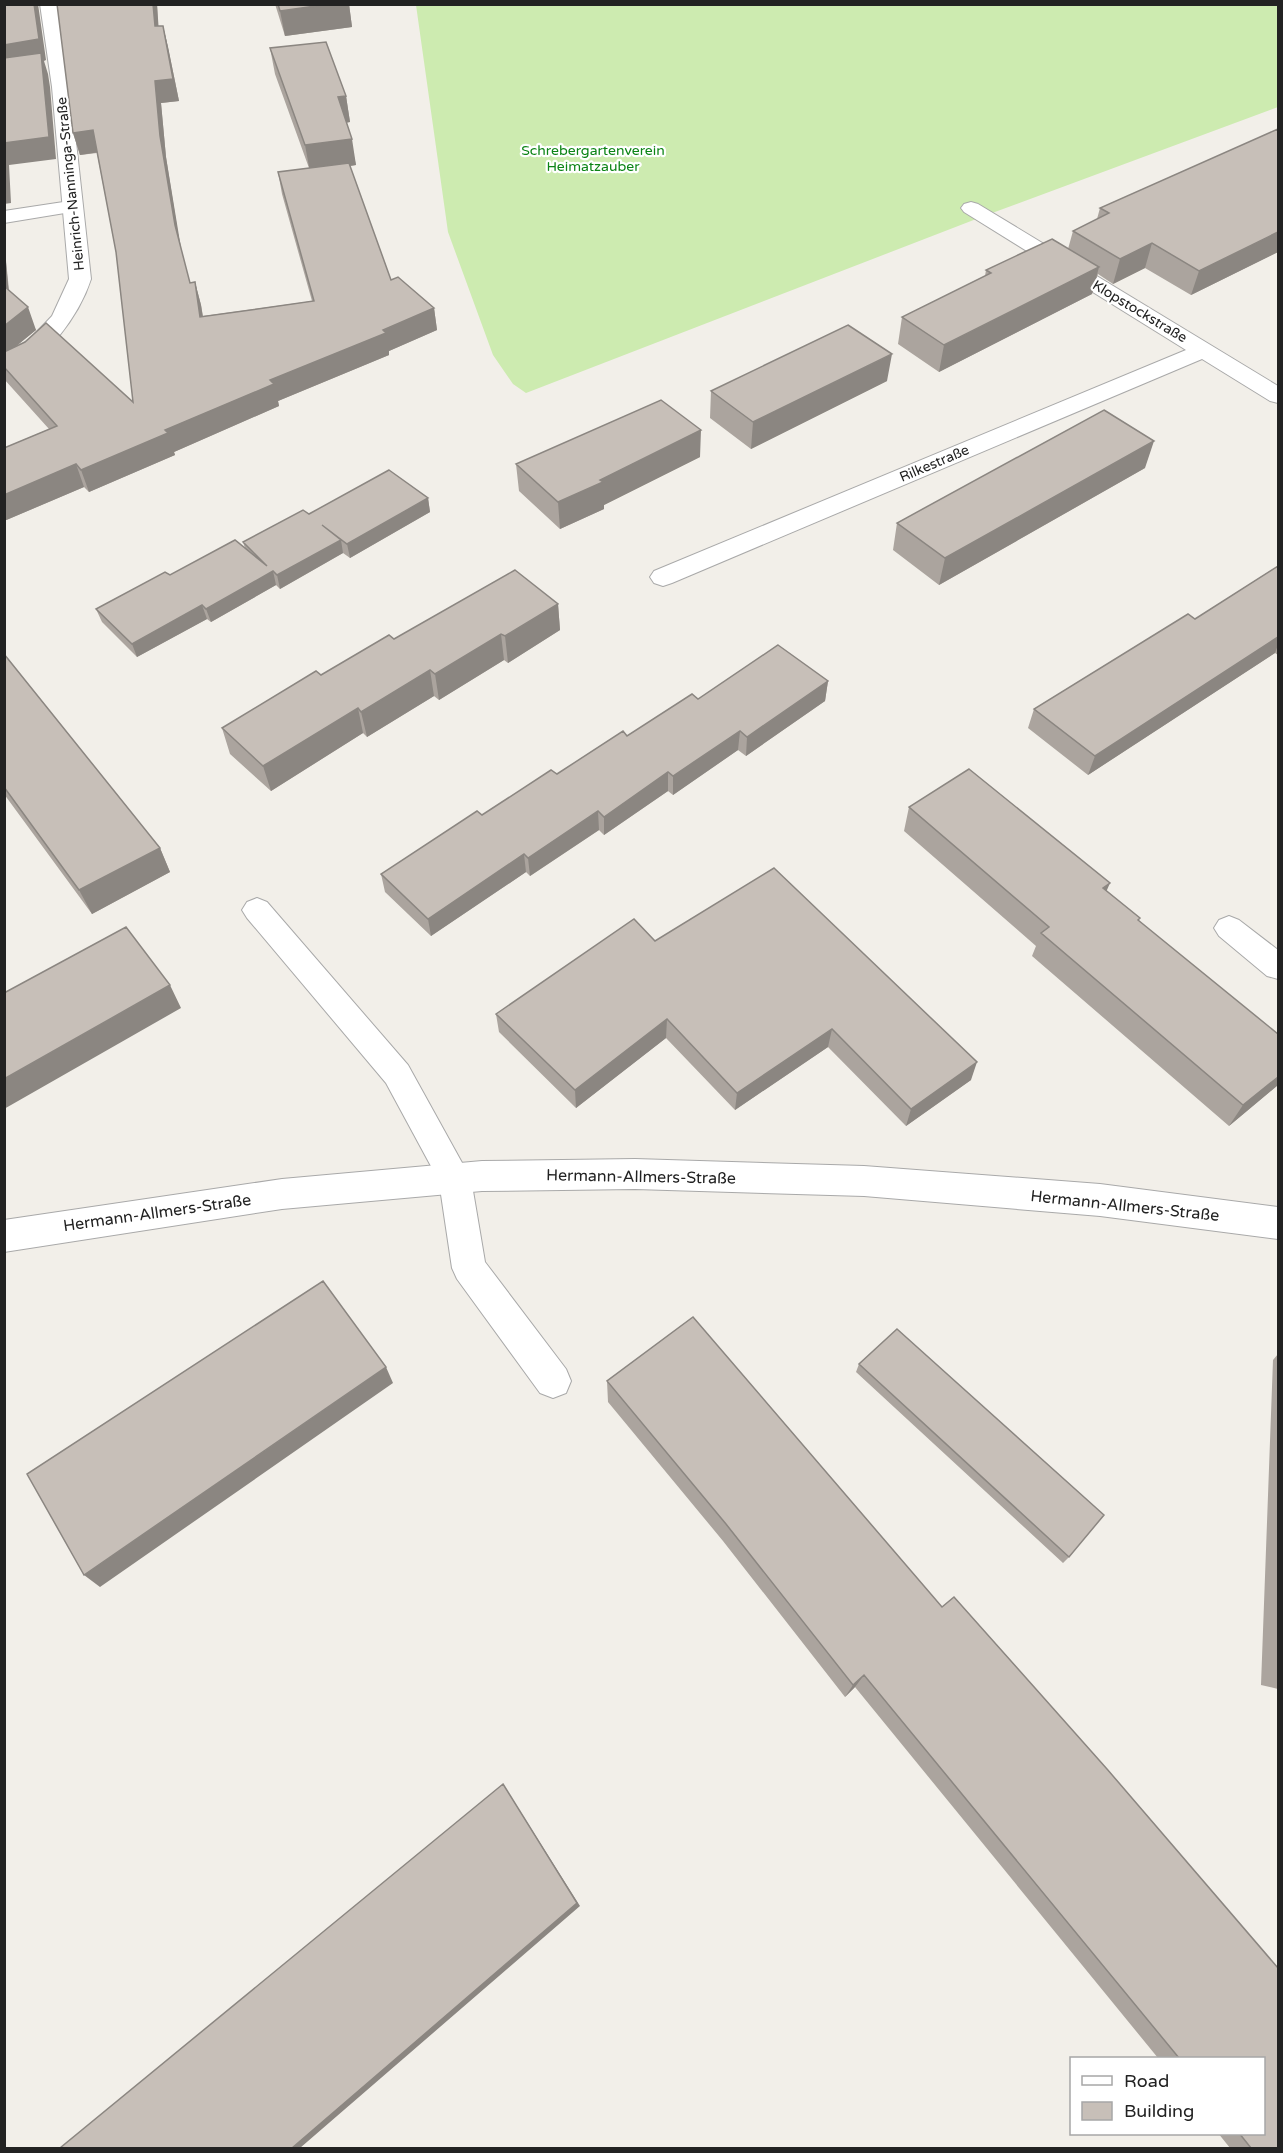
<svg xmlns="http://www.w3.org/2000/svg" width="1283" height="2153" font-family="'Varela Round',sans-serif">
<style>
.grass{fill:#cdebb0}
.lines{fill:none;stroke-linecap:round;stroke-linejoin:round}
.lane-casing{stroke:#a9a9a9;stroke-width:2}
.street-casing{stroke:#a9a9a9;stroke-width:2}
.lane{fill:#fff;fill-rule:evenodd}
.street{fill:#fff;fill-rule:evenodd}
.wall{fill:#aba49e}
.shaded-wall{fill:#8b8681}
.building{fill:#c7bfb8;stroke:#8b8681;stroke-width:1.5}
.labels{text-anchor:middle;stroke-width:4.5;stroke-linejoin:round;paint-order:stroke}
.far-park-label{font-size:14px;fill:#0c8416;stroke:#fff}
.far-street-label{font-size:14px;fill:#222;stroke:#fff}
.street-label{font-size:16px;fill:#222;stroke:#fff}
</style>
<rect width="100%" height="100%" fill="#f2efe9"/>
<path class="grass" d="M 416,5 L 1278,5 L 1278,107 L 984,216 L 526,393 L 513,384 L 493,355 L 448,232 Z"/>
<g class="lines">
<defs>
<path id="lane" d="M 70,201 L 77,203 L 80,207 L 77,211 L 4,223 L 4,211 Z
M 257,898 L 267,902 L 408,1065 L 471,1179 L 485,1262 L 566,1369 L 571,1381 L 566,1393 L 553,1398 L 540,1393 L 457,1279 L 452,1268 L 439,1181 L 386,1083 L 247,918 L 242,910 L 247,902 Z
M 1229,916 L 1239,920 L 1278,950 L 1278,979 L 1267,976 L 1219,936 L 1214,928 L 1219,920 Z"/>
<path id="street" d="M 40,4 L 58,4 L 70,87 L 91,279 C 80,314 43,367 4,377 L 4,359 L 32,337 L 52,316 L 69,279 L 52,87 Z
M 971,202 L 978,204 L 1278,386 L 1278,403 L 1270,401 L 1202,359 L 672,583 L 663,586 L 654,583 L 650,577 L 654,571 L 1186,350 L 964,212 L 961,208 L 964,204 Z
M 635,1159 L 864,1166 L 1100,1184 L 1278,1207 L 1278,1239 L 1100,1216 L 864,1196 L 635,1189 L 482,1191 L 282,1209 L 4,1252 L 4,1220 L 282,1179 L 482,1161 Z"/>
</defs>
<use href="#lane" class="lane-casing"/>
<use href="#street" class="street-casing"/>
<use href="#lane" class="lane"/>
<use href="#street" class="street"/>
</g>
<path class="wall" d="M 57,4 L 157,4 L 158,26 L 163,26 L 168,47 L 179,101 L 161,103 L 166,157 L 180,246 L 190,283 L 195,282 L 201,305 L 203,316 L 312,301 L 282,194 L 278,172 L 309,168 L 275,74 L 270,48 L 346,96 L 350,122 L 346,123 L 356,165 L 350,166 L 391,280 L 434,308 L 437,330 L 389,351 L 389,355 L 278,401 L 279,406 L 174,452 L 175,455 L 89,492 L 84,487 L 4,521 L 4,448 L 49,429 L 4,379 L 4,241 L 9,290 L 36,330 L 15,347 L 133,402 L 116,252 L 97,153 L 80,155 L 73,133 Z
M 275,4 L 349,4 L 352,27 L 285,36 Z
M 1278,129 L 1278,252 L 1191,295 L 1145,268 L 1113,284 L 1098,274 L 1092,294 L 939,372 L 898,344 L 902,317 L 985,276 L 986,270 L 1068,249 L 1073,231 L 1097,219 L 1100,208 Z
M 887,381 L 751,449 L 710,418 L 711,391 Z
M 700,457 L 604,505 L 604,509 L 560,529 L 519,491 L 516,464 Z
M 1145,468 L 939,585 L 893,550 L 897,523 Z
M 428,498 L 430,512 L 350,558 L 343,553 L 280,589 L 276,585 L 211,622 L 207,619 L 137,657 L 102,622 L 96,609 L 170,575 L 245,548 L 243,542 L 309,514 Z
M 1278,566 L 1278,655 L 1275,653 L 1088,775 L 1028,728 L 1034,709 L 1195,619 Z
M 558,604 L 560,630 L 508,663 L 504,660 L 439,700 L 434,696 L 367,737 L 363,733 L 271,791 L 230,754 L 222,728 L 321,675 L 394,639 Z
M 4,654 L 160,848 L 170,872 L 92,914 L 4,794 Z
M 828,681 L 825,701 L 746,756 L 738,750 L 673,795 L 668,791 L 604,835 L 599,830 L 530,876 L 526,872 L 431,936 L 385,892 L 381,874 L 482,815 L 627,736 L 698,699 Z
M 909,807 L 1107,891 L 1139,921 L 1278,1085 L 1229,1126 L 1032,956 L 1036,946 L 904,831 Z
M 655,941 L 971,1080 L 906,1126 L 828,1047 L 735,1110 L 666,1038 L 576,1108 L 499,1032 L 496,1014 Z
M 693,1317 L 942,1607 L 954,1597 L 1107,1769 L 1278,1968 L 1278,2148 L 1230,2148 L 1218,2133 L 1263,2133 L 1263,2058 L 1158,2058 L 855,1687 L 845,1697 L 723,1541 L 608,1402 L 607,1381 Z
M 1278,1354 L 1278,1689 L 1261,1685 L 1273,1360 Z
M 859,1364 L 1069,1557 L 1063,1563 L 856,1372 Z"/>
<path class="shaded-wall" d="M 34,4 L 38,4 L 46,60 L 44,61 L 48,74 L 50,87 L 56,159 L 9,165 L 11,203 L 4,204 L 4,45 Z
M 153,4 L 157,4 L 160,48 L 155,26 Z
M 330,4 L 349,4 L 352,27 L 285,36 L 280,11 Z
M 163,26 L 168,47 L 179,101 L 161,103 L 166,157 L 181,248 L 175,225 L 160,136 L 155,81 Z
M 346,96 L 350,122 L 342,123 L 338,97 Z
M 93,130 L 100,152 L 80,155 L 73,133 Z
M 352,139 L 356,165 L 310,172 L 305,145 Z
M 1278,232 L 1278,252 L 1191,295 L 1199,271 Z
M 4,241 L 10,306 L 4,291 Z
M 1152,243 L 1145,268 L 1113,284 L 1120,259 Z
M 1099,267 L 1092,294 L 939,372 L 944,345 Z
M 195,282 L 201,305 L 206,339 L 200,317 Z
M 28,307 L 36,330 L 4,356 L 4,326 Z
M 434,308 L 437,330 L 389,351 L 389,355 L 278,401 L 279,406 L 174,452 L 175,455 L 89,492 L 81,470 L 270,380 Z
M 892,354 L 887,381 L 751,449 L 753,422 Z
M 701,430 L 700,457 L 604,505 L 604,509 L 560,529 L 558,502 L 600,480 Z
M 1154,441 L 1145,468 L 939,585 L 945,558 Z
M 76,464 L 84,487 L 4,521 L 4,495 Z
M 428,498 L 430,512 L 350,558 L 347,544 Z
M 341,540 L 343,553 L 280,589 L 277,575 Z
M 273,571 L 276,585 L 211,622 L 206,609 Z
M 558,604 L 560,630 L 508,663 L 505,636 Z
M 202,605 L 207,619 L 137,657 L 132,644 Z
M 501,634 L 504,660 L 439,700 L 435,674 Z
M 1278,637 L 1278,645 L 1275,653 L 1088,775 L 1095,756 Z
M 430,670 L 434,696 L 367,737 L 361,712 Z
M 828,681 L 825,701 L 746,756 L 747,737 Z
M 358,708 L 363,733 L 271,791 L 263,766 Z
M 740,731 L 738,750 L 673,795 L 673,776 Z
M 668,772 L 668,791 L 604,835 L 604,817 Z
M 598,811 L 599,830 L 530,876 L 528,858 Z
M 160,848 L 170,872 L 92,914 L 79,890 Z
M 524,854 L 526,872 L 431,936 L 428,919 Z
M 1110,883 L 1100,906 L 1103,888 Z
M 170,985 L 181,1008 L 4,1109 L 4,1079 Z
M 667,1019 L 666,1038 L 576,1108 L 575,1090 Z
M 832,1029 L 828,1047 L 735,1110 L 737,1093 Z
M 977,1062 L 971,1080 L 906,1126 L 911,1109 Z
M 1278,1077 L 1278,1085 L 1229,1126 L 1243,1105 Z
M 386,1367 L 393,1383 L 100,1587 L 84,1575 Z
M 864,1675 L 855,1687 L 845,1697 L 853,1685 Z
M 503,1784 L 580,1906 L 300,2148 L 292,2148 Z"/>
<path class="building" d="M 4,4 L 34,4 L 39,39 L 4,45 Z
M 57,4 L 153,4 L 155,26 L 163,26 L 173,79 L 155,81 L 160,136 L 175,225 L 190,283 L 195,282 L 200,317 L 314,301 L 278,172 L 349,163 L 391,280 L 398,277 L 434,308 L 383,330 L 386,333 L 270,380 L 274,384 L 165,430 L 168,433 L 81,470 L 76,464 L 4,495 L 4,448 L 57,426 L 4,367 L 4,352 L 25,342 L 46,323 L 133,402 L 116,252 L 93,130 L 73,133 Z
M 278,4 L 330,4 L 280,11 Z
M 326,42 L 346,96 L 338,97 L 352,139 L 305,145 L 270,48 Z
M 41,53 L 49,137 L 4,143 L 4,58 Z
M 1278,129 L 1278,232 L 1199,271 L 1152,243 L 1120,259 L 1073,231 L 1109,213 L 1100,208 Z
M 1052,239 L 1099,267 L 944,345 L 902,317 L 991,273 L 986,270 Z
M 4,286 L 28,307 L 4,326 Z
M 848,325 L 892,354 L 753,422 L 711,391 Z
M 661,400 L 701,430 L 600,480 L 603,482 L 558,502 L 516,464 Z
M 1104,410 L 1154,441 L 945,558 L 897,523 Z
M 389,470 L 428,498 L 347,544 L 322,525 L 341,540 L 277,575 L 273,571 L 206,609 L 202,605 L 132,644 L 96,609 L 165,572 L 170,575 L 235,540 L 267,566 L 243,542 L 303,510 L 309,514 Z
M 1278,566 L 1278,637 L 1095,756 L 1034,709 L 1188,614 L 1195,619 Z
M 515,570 L 558,604 L 505,636 L 501,634 L 435,674 L 430,670 L 361,712 L 358,708 L 263,766 L 222,728 L 316,671 L 321,675 L 389,635 L 394,639 Z
M 778,645 L 828,681 L 747,737 L 740,731 L 673,776 L 668,772 L 604,817 L 598,811 L 528,858 L 524,854 L 428,919 L 381,874 L 477,811 L 482,815 L 551,770 L 557,774 L 623,731 L 627,736 L 692,694 L 698,699 Z
M 4,654 L 160,848 L 79,890 L 4,787 Z
M 969,769 L 1110,883 L 1103,888 L 1140,918 L 1138,920 L 1278,1034 L 1278,1077 L 1243,1105 L 1041,933 L 1049,927 L 909,807 Z
M 774,868 L 977,1062 L 911,1109 L 832,1029 L 737,1093 L 667,1019 L 575,1090 L 496,1014 L 634,919 L 655,941 Z
M 126,927 L 170,985 L 4,1079 L 4,993 Z
M 323,1281 L 386,1367 L 84,1575 L 27,1474 Z
M 693,1317 L 942,1607 L 954,1597 L 1107,1769 L 1278,1968 L 1278,2148 L 1251,2148 L 1239,2133 L 1263,2133 L 1263,2058 L 1179,2058 L 864,1675 L 853,1685 L 726,1524 L 607,1381 Z
M 897,1329 L 1104,1515 L 1069,1557 L 859,1364 Z
M 503,1784 L 577,1903 L 292,2148 L 60,2148 Z"/>
<g class="labels">
<g class="far-park-label">
<text x="593" y="155">Schrebergartenverein<tspan x="593" dy="16">Heimatzauber</tspan></text>
</g>
<g class="far-street-label">
<text transform="translate(70 184) rotate(-96)" y="5">Heinrich-Nanninga-Straße</text>
<text transform="translate(1140 311) rotate(31)" y="5">Klopstockstraße</text>
<text transform="translate(934 463) rotate(-23)" y="5">Rilkestraße</text>
</g>
<g class="street-label">
<text transform="translate(641 1176) rotate(1)" y="6">Hermann-Allmers-Straße</text>
<text transform="translate(1125 1205) rotate(6)" y="6">Hermann-Allmers-Straße</text>
<text transform="translate(157 1212) rotate(-8)" y="6">Hermann-Allmers-Straße</text>
</g>
</g>
<rect width="1283" height="2153" fill="none" stroke="#222222" stroke-width="12"/>
<rect x="1070" y="2057" width="195" height="78" fill="#ffffff" stroke="#a7a7a7" stroke-width="1.5"/>
<rect x="1082" y="2076" width="30" height="9" fill="#ffffff" stroke="#a7a7a7" stroke-width="1.5"/>
<text x="1124" y="2087" font-size="18" fill="#222222">Road</text>
<rect x="1082" y="2102" width="30" height="18" fill="#c7bfb8" stroke="#a7a7a7" stroke-width="1.5"/>
<text x="1124" y="2117" font-size="18" fill="#222222">Building</text>
</svg>
